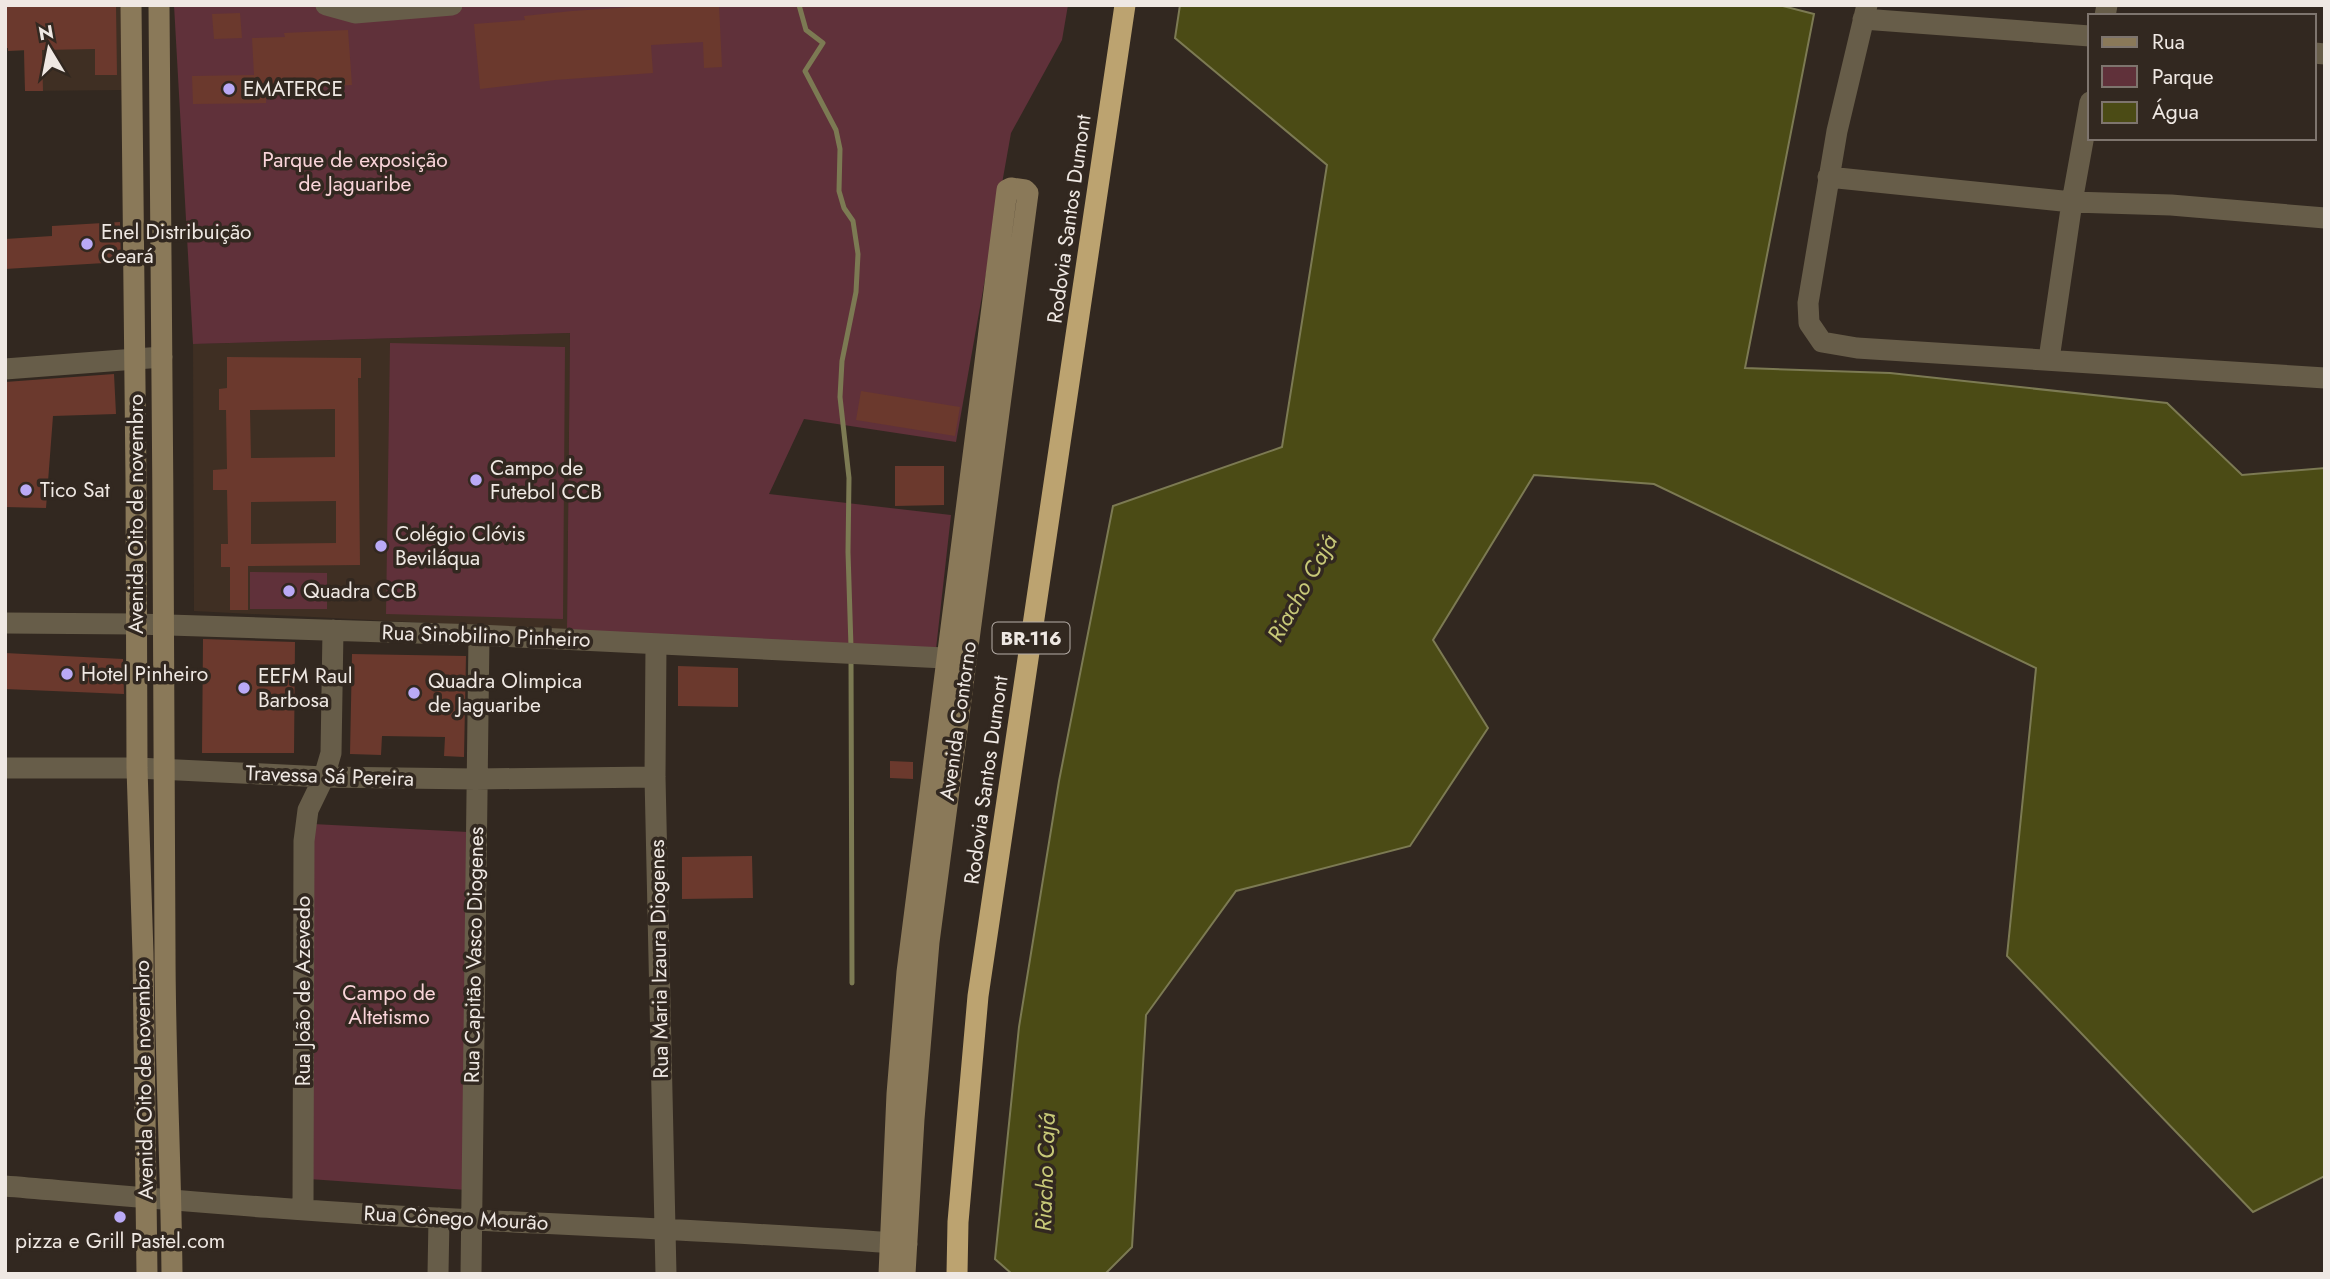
<svg xmlns="http://www.w3.org/2000/svg" width="2330" height="1279" font-family="Jost,sans-serif">
<style>
.built{fill:#3f2f23}
.green{fill:#60313a}
.water{fill:#4b4b15;stroke:#7c7a53;stroke-width:2}
.lines{fill:none;stroke-linecap:round;stroke-linejoin:round}
.stream{stroke:#7c7a53;stroke-width:5}
.building{fill:#6b392d;fill-rule:evenodd}
.street{stroke:#675d49;stroke-width:21}
.secondary{stroke:#8a7959;stroke-width:21}
.highway{stroke:#bca370;stroke-width:21}
.poi-dot{fill:#baaaf6;stroke:#322820;stroke-width:2.5}
.labels{text-anchor:middle;stroke-width:7;stroke-linejoin:round;paint-order:stroke}
.shield{fill:#322820;stroke:#b6aea8;stroke-width:2}
.shield-label{font-size:19px;font-weight:bold;fill:#efe8e3}
.poi-label{font-size:21px;fill:#efe8e3;stroke:#322820;text-anchor:start}
.park-label{font-size:21px;fill:#f9d4d9;stroke:#322820}
.street-label{font-size:21px;fill:#efe8e3;stroke:#322820}
.water-label{font-size:23px;font-style:italic;fill:#c8c978;stroke:#322820}
</style>
<rect width="100%" height="100%" fill="#322820"/>
<path class="built" d="M 7,5 L 121,5 L 123,90 L 25,91 L 24,51 L 8,51 Z
M 570,333 L 567,630 L 194,611 L 193,344 Z"/>
<path class="green" d="M 174,5 L 1068,5 L 1062,40 L 1011,133 L 956,442 L 804,419 L 769,494 L 951,515 L 936,649 L 567,630 L 570,333 L 193,344 Z
M 390,343 L 565,347 L 563,619 L 386,614 Z
M 250,572 L 327,573 L 327,609 L 250,609 Z
M 313,824 L 468,832 L 467,1190 L 309,1179 Z"/>
<path class="water" d="M 1180,5 L 1779,5 L 1814,14 L 1745,368 L 1890,373 L 2167,403 L 2242,475 L 2325,468 L 2325,1176 L 2253,1212 L 2007,956 L 2036,668 L 1654,484 L 1534,475 L 1433,640 L 1488,728 L 1410,846 L 1236,891 L 1146,1015 L 1132,1247 L 1105,1274 L 1012,1274 L 995,1259 L 1019,1027 L 1059,781 L 1113,506 L 1282,447 L 1327,165 L 1175,38 Z"/>
<g class="lines">
<path class="stream" d="M 799,5 L 806,30 L 823,43 L 805,71 L 836,130 L 840,149 L 839,191 L 844,208 L 853,221 L 858,254 L 856,292 L 842,361 L 840,397 L 849,478 L 848,552 L 851,647
M 851,657 L 852,983"/>
</g>
<path class="building" d="M 7,5 L 116,5 L 117,75 L 95,75 L 95,49 L 42,50 L 43,91 L 25,91 L 24,50 L 8,51 L 8,48 L 5,48 Z
M 664,5 L 719,5 L 722,67 L 704,68 L 703,42 L 651,45 L 653,73 L 555,80 L 480,89 L 474,24 L 525,20 L 524,16 L 572,11 Z
M 240,13 L 242,38 L 214,39 L 212,14 Z
M 348,30 L 352,85 L 266,90 L 266,103 L 193,104 L 192,76 L 254,75 L 252,38 L 285,37 L 284,33 Z
M 120,222 L 121,262 L 5,269 L 5,239 L 52,236 L 52,226 Z
M 227,357 L 361,358 L 361,378 L 358,378 L 360,565 L 248,566 L 248,610 L 230,610 L 230,567 L 221,567 L 221,544 L 228,544 L 227,490 L 213,490 L 213,470 L 227,469 L 226,410 L 219,410 L 219,389 L 227,388 ZM 335,409 L 335,457 L 251,458 L 250,410 ZM 336,501 L 336,543 L 251,544 L 251,502 Z
M 114,374 L 116,414 L 53,416 L 46,508 L 5,507 L 5,382 Z
M 861,391 L 960,407 L 955,436 L 856,420 Z
M 895,466 L 944,466 L 944,505 L 895,506 Z
M 203,639 L 295,642 L 294,753 L 202,753 Z
M 5,653 L 123,659 L 124,694 L 5,689 Z
M 352,654 L 466,656 L 464,757 L 444,756 L 445,737 L 382,736 L 381,755 L 350,754 Z
M 678,666 L 738,668 L 738,707 L 678,706 Z
M 890,761 L 913,762 L 913,779 L 890,778 Z
M 752,856 L 753,898 L 682,899 L 682,857 Z"/>
<g class="lines">
<path class="street" d="M 326,5 L 355,13 L 452,5
M 1867,5 L 1837,131 L 1808,303 L 1809,323 L 1822,342 L 1857,348 L 2325,378
M 2105,16 L 2107,5
M 1863,19 L 2090,36
M 2314,53 L 2325,54
M 1828,177 L 2072,202 L 2171,205 L 2325,218
M 2049,359 L 2072,202 L 2090,102
M 5,369 L 162,357
M 5,623 L 137,624 L 479,635 L 965,659
M 656,644 L 655,777 L 666,1274
M 5,768 L 137,768 L 324,777 L 476,779 L 655,777
M 5,1186 C 161,1199 318,1213 474,1220 C 618,1227 763,1233 907,1244
M 303,1209 L 304,841 L 308,810 L 324,777 L 331,753 L 333,630
M 438,1274 L 439,1218
M 471,1274 L 479,635"/>
<path class="secondary" d="M 131,5 L 136,480 L 137,768 L 143,954 L 147,1274
M 159,5 C 162,320 164,634 165,949 C 165,1057 171,1165 172,1274
M 889,1274 L 897,1094 L 907,972 L 1007,190 L 1011,188 L 1025,190 L 1028,193 L 929,942 L 914,1119 L 905,1274"/>
<path class="highway" d="M 957,1274 L 958,1222 L 978,996 L 1125,5"/>
</g>
<g class="poi-dot">
<circle cx="229" cy="89" r="7"/>
<circle cx="87" cy="244" r="7"/>
<circle cx="476" cy="480" r="7"/>
<circle cx="26" cy="490" r="7"/>
<circle cx="381" cy="546" r="7"/>
<circle cx="289" cy="591" r="7"/>
<circle cx="67" cy="674" r="7"/>
<circle cx="244" cy="688" r="7"/>
<circle cx="414" cy="693" r="7"/>
<circle cx="120" cy="1217" r="7"/>
</g>
<g class="labels">
<rect class="shield" x="992.5" y="622.5" width="77" height="31" rx="5"/>
<g class="shield-label">
<text x="1031" y="645">BR-116</text>
</g>
<g class="poi-label">
<text x="243" y="96">EMATERCE</text>
<text x="101" y="239">Enel Distribuição<tspan x="101" dy="24">Ceará</tspan></text>
<text x="490" y="475">Campo de<tspan x="490" dy="24">Futebol CCB</tspan></text>
<text x="40" y="497">Tico Sat</text>
<text x="395" y="541">Colégio Clóvis<tspan x="395" dy="24">Beviláqua</tspan></text>
<text x="303" y="598">Quadra CCB</text>
<text x="81" y="681">Hotel Pinheiro</text>
<text x="258" y="683">EEFM Raul<tspan x="258" dy="24">Barbosa</tspan></text>
<text x="428" y="688">Quadra Olimpica<tspan x="428" dy="24">de Jaguaribe</tspan></text>
<text x="120" y="1248" text-anchor="middle">pizza e Grill Pastel.com</text>
</g>
<g class="park-label">
<text x="355" y="167">Parque de exposição<tspan x="355" dy="24">de Jaguaribe</tspan></text>
<text x="389" y="1000">Campo de<tspan x="389" dy="24">Altetismo</tspan></text>
</g>
<g class="street-label">
<text transform="translate(1069 219) rotate(-82)" y="7">Rodovia Santos Dumont</text>
<text transform="translate(136 514) rotate(-90)" y="7">Avenida Oito de novembro</text>
<text transform="translate(486 636) rotate(2)" y="7">Rua Sinobilino Pinheiro</text>
<text transform="translate(958 721) rotate(-82)" y="7">Avenida Contorno</text>
<text transform="translate(330 776) rotate(2)" y="7">Travessa Sá Pereira</text>
<text transform="translate(986 780) rotate(-82)" y="7">Rodovia Santos Dumont</text>
<text transform="translate(474 955) rotate(-89)" y="7">Rua Capitão Vasco Diogenes</text>
<text transform="translate(659 959) rotate(-91)" y="7">Rua Maria Izaura Diogenes</text>
<text transform="translate(303 991) rotate(-90)" y="7">Rua João de Azevedo</text>
<text transform="translate(144 1080) rotate(-91)" y="7">Avenida Oito de novembro</text>
<text transform="translate(456 1218) rotate(3)" y="7">Rua Cônego Mourão</text>
</g>
<g class="water-label">
<text transform="translate(1302 588) rotate(-61)" y="8">Riacho Cajá</text>
<text transform="translate(1045 1172) rotate(-88)" y="8">Riacho Cajá</text>
</g>
</g>
<rect width="2330" height="1279" fill="none" stroke="#efe8e3" stroke-width="14"/>
<rect x="2088" y="14" width="228" height="126" fill="#322820" stroke="#7e756e" stroke-width="2"/>
<rect x="2102" y="37" width="35" height="10" fill="#8a7959" stroke="#7e756e" stroke-width="2"/>
<text x="2152" y="49" font-size="21" fill="#efe8e3">Rua</text>
<rect x="2102" y="66" width="35" height="21" fill="#60313a" stroke="#7e756e" stroke-width="2"/>
<text x="2152" y="84" font-size="21" fill="#efe8e3">Parque</text>
<rect x="2102" y="102" width="35" height="21" fill="#4b4b15" stroke="#7e756e" stroke-width="2"/>
<text x="2152" y="119" font-size="21" fill="#efe8e3">Água</text>
<g transform="translate(49 49) rotate(350)" stroke="#322820" stroke-width="5" paint-order="stroke">
<path d="M0-5L12 26L0 18L-12 26Z" fill="#efe8e3"/>
<text y="-10" font-size="19" font-weight="bold" text-anchor="middle" fill="#efe8e3">N</text>
</g>
</svg>
